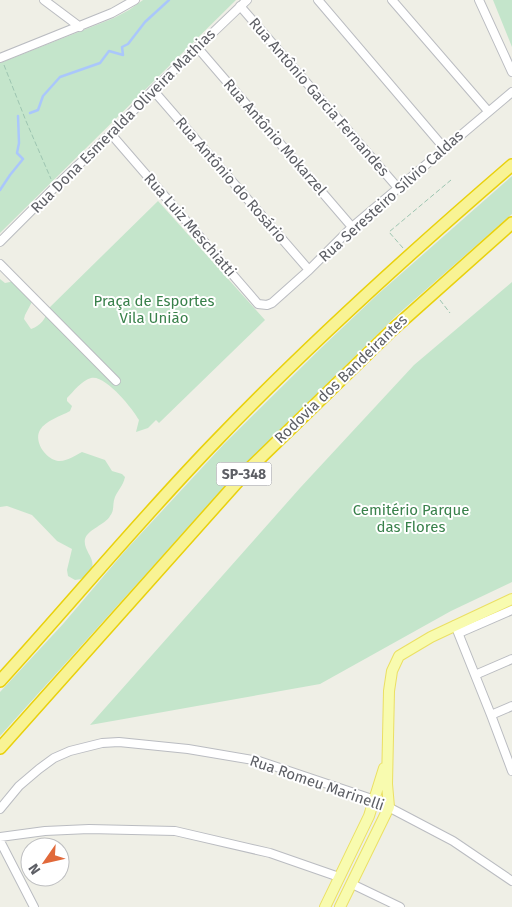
<svg xmlns="http://www.w3.org/2000/svg" width="512" height="907" font-family="'Fira Sans',sans-serif">
<style>
.green{fill:#c4e5cb}
.lines{fill:none;stroke-linecap:round;stroke-linejoin:round}
.stream{stroke:#aac7fb;stroke-width:2.5}
.minor-casing{stroke:#babcc1;stroke-width:10}
.major-casing{stroke:#ebe063;stroke-width:12}
.highway-casing{stroke:#e9d10c;stroke-width:14}
.path{stroke:#9dc5b1;stroke-width:1;stroke-dasharray:5 2.5;stroke-linecap:butt}
.minor{stroke:#fff;stroke-width:8}
.major{stroke:#f8fbaf;stroke-width:10}
.highway{stroke:#f8f394;stroke-width:11}
.labels{text-anchor:middle;stroke-width:4;stroke-linejoin:round;paint-order:stroke}
.shield{fill:#fff;stroke:#8e8f93;stroke-width:1}
.shield-label{font-size:14px;font-weight:bold;fill:#5d5f65}
.street-label{font-size:15px;fill:#5d5f65;stroke:#fff}
.park-label{font-size:15px;fill:#39814b;stroke:#fff}
</style>
<rect width="100%" height="100%" fill="#efefe6"/>
<path class="green" d="M 143,0 L 236,0 L 0,233 L 0,63 L 114,18 L 129,10 Z
M 493,0 L 512,0 L 512,47 Z
M 512,176 L 512,214 L 396,316 L 245,464 L 0,736 L 0,692 L 63,624 L 125,551 L 224,444 L 320,349 L 377,295 Z
M 158,201 L 265,320 L 159,423 L 156,420 L 148,428 L 136,432 L 139,420 C 133,409 105,374 91,378 C 82,380 73,392 67,398 L 67,401 L 72,406 L 70,411 C 61,416 45,421 40,430 C 33,442 47,461 60,461 C 67,461 76,455 82,452 L 105,460 L 112,471 L 122,474 L 125,477 C 123,486 118,490 115,497 C 112,504 115,510 110,516 C 105,525 88,529 85,539 C 82,554 106,563 81,579 L 75,580 L 68,576 L 67,570 L 72,549 L 57,541 L 32,515 L 7,506 L 0,507 L 0,279 L 5,283 L 15,281 L 33,300 L 25,315 L 24,319 L 31,329 C 40,326 46,319 48,309 Z
M 512,282 L 512,582 L 451,611 L 320,684 L 90,725 L 300,488 L 414,365 Z"/>
<g class="lines">
<path class="stream" d="M 30,113 L 38,110 L 43,96 L 60,77 L 100,63 L 109,51 L 123,55 L 122,47 L 128,44 L 145,22 L 169,0
M 0,190 L 10,175 L 23,159 L 17,153 L 19,143 L 18,116"/>
<defs>
<path id="minor" d="M 44,0 L 80,27
M 318,0 L 445,149
M 392,0 L 488,111
M 479,0 L 512,72
M 240,6 L 398,188
M 197,47 L 352,227
M 0,58 L 112,13 L 135,0
M 153,90 L 309,270
M 111,134 L 258,304 L 267,305 L 272,303 L 309,270 L 352,227 L 512,92
M 0,242 L 55,187 L 111,134 L 153,90 L 247,0
M 0,264 L 116,381
M 455,625 L 491,715 L 512,771
M 459,633 L 512,610
M 475,675 L 512,659
M 491,715 L 512,706
M 0,809 L 19,786 L 39,769 L 54,758 L 70,751 L 102,743 L 119,742 L 188,749 L 259,761 L 375,800 L 453,841 L 512,881
M 0,837 L 45,831 L 89,829 L 175,831 L 270,853 L 339,877
M 0,841 L 34,907
M 352,884 L 400,907"/>
<path id="major" d="M 325,907 L 369,816 L 384,768
M 340,907 L 389,807 L 387,784 L 389,691 L 392,671 L 399,656 L 431,637 L 512,599"/>
<path id="highway" d="M 0,681 C 73,601 142,517 217,440 C 310,343 410,253 512,165
M 0,748 L 248,470 L 391,331 L 512,223"/>
</defs>
<use href="#minor" class="minor-casing"/>
<use href="#major" class="major-casing"/>
<use href="#highway" class="highway-casing"/>
<path class="path" d="M 4,65 L 26,121 L 51,179
M 403,248 L 389,232 L 451,180
M 440,300 L 450,313"/>
<use href="#minor" class="minor"/>
<use href="#major" class="major"/>
<use href="#highway" class="highway"/>
</g>
<g class="labels">
<rect class="shield" x="216.5" y="462.5" width="55" height="23" rx="4"/>
<g class="shield-label">
<text x="244" y="479">SP-348</text>
</g>
<g class="street-label">
<text transform="translate(319 97) rotate(49)" y="5">Rua Antônio Garcia Fernandes</text>
<text transform="translate(123 121) rotate(-45)" y="5">Rua Dona Esmeralda Oliveira Mathias</text>
<text transform="translate(275 137) rotate(49)" y="5">Rua Antônio Mokarzel</text>
<text transform="translate(231 180) rotate(49)" y="5">Rua Antônio do Rosário</text>
<text transform="translate(391 196) rotate(-42)" y="5">Rua Seresteiro Sílvio Caldas</text>
<text transform="translate(190 225) rotate(49)" y="5">Rua Luiz Meschiatti</text>
<text transform="translate(341 379) rotate(-44)" y="5">Rodovia dos Bandeirantes</text>
<text transform="translate(317 783) rotate(19)" y="5">Rua Romeu Marinelli</text>
</g>
<g class="park-label">
<text x="154" y="306">Praça de Esportes<tspan x="154" dy="17">Vila União</tspan></text>
<text x="411" y="515">Cemitério Parque<tspan x="411" dy="17">das Flores</tspan></text>
</g>
</g>
<g transform="translate(45 862) rotate(236)"><circle r="24" fill="#ffffff" stroke="#bebfc1"/>
<path d="M0-4L9 19L0 12L-9 19Z" fill="#e1693a"/>
<text y="-8" font-size="14" font-weight="bold" text-anchor="middle" fill="#5d5f65">N</text>
</g>
</svg>
